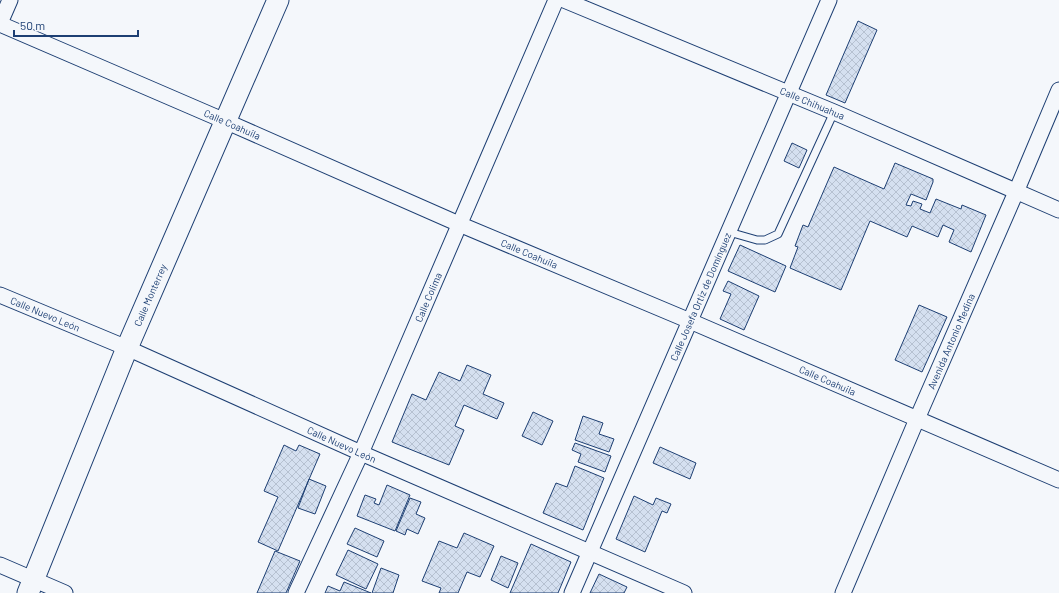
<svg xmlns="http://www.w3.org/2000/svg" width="1059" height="593" font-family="Barlow,sans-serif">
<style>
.building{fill:url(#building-cross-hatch);stroke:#1d3f73}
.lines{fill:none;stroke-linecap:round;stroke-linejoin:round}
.lane-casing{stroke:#1d3f73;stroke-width:9}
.street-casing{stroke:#1d3f73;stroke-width:17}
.secondary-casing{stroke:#1d3f73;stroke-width:23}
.lane{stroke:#f4f7fb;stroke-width:7}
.street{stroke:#f4f7fb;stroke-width:15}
.secondary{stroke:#f4f7fb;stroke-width:21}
.labels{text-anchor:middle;stroke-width:3;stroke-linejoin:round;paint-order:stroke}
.street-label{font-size:10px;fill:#1d3f73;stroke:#f4f7fb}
</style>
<defs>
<pattern id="building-cross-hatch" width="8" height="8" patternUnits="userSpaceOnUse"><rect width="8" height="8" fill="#d5e0f0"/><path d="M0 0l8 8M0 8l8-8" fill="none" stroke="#b6c1d1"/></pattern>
</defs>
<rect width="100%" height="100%" fill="#f4f7fb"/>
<path class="building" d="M 858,21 L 877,30 L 845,103 L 826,95 Z
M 792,143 L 807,150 L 799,168 L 784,161 Z
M 895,163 L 933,179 L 933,182 L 926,200 L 911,194 L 906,205 L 911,206 L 913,201 L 922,204 L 920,209 L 930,213 L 936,199 L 961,209 L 962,205 L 986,215 L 971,252 L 949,242 L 954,230 L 943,225 L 938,237 L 912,226 L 907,237 L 870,221 L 841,290 L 790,268 L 798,247 L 795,246 L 803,225 L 808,227 L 834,167 L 884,189 Z
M 740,245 L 786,266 L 775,292 L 728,271 Z
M 728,281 L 759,296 L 744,330 L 720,319 L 731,294 L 723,291 Z
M 919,305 L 947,317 L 922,372 L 895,360 Z
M 467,365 L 491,375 L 483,394 L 504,403 L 497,419 L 464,405 L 455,426 L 464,430 L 449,465 L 392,442 L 412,394 L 426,400 L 439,372 L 460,381 Z
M 533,412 L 553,421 L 542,445 L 522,436 Z
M 583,416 L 603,423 L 599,434 L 614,439 L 609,452 L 575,440 Z
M 575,443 L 611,456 L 605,472 L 578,462 L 581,454 L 572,450 Z
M 284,445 L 296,451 L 299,445 L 320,454 L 278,551 L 258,542 L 278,497 L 264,491 Z
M 660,447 L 696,463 L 690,479 L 653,463 Z
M 575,466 L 604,478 L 583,530 L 543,513 L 556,483 L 567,487 Z
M 309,479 L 326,486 L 315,514 L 298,508 Z
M 387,485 L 410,495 L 395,531 L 357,516 L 365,495 L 376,499 L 374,503 L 379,505 Z
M 634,496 L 653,505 L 656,498 L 671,504 L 667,513 L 662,511 L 645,552 L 616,539 Z
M 410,498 L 421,502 L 416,514 L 425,518 L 418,534 L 407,529 L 405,535 L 396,531 Z
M 355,528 L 384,541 L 377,557 L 347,544 Z
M 464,533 L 494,546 L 480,577 L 467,572 L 458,593 L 439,593 L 441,588 L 422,581 L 439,541 L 457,548 Z
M 531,544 L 571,562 L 558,593 L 510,593 Z
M 348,550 L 378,564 L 366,589 L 336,575 Z
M 275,551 L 300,561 L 286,593 L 257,593 Z
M 501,556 L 518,563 L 508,588 L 491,580 Z
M 381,568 L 399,575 L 393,593 L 372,593 Z
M 599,574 L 627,587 L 624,593 L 590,593 Z
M 344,582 L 371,593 L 325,593 L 328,586 L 340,591 Z"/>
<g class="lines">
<defs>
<path id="lane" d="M 729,232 L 757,240 L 765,240 L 778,234 L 834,112"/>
<g id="street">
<path id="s1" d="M 564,0 L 834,112 L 1059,210"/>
<path d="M 0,23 L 10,0"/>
<path id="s2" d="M 0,24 L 225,121 L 459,224 L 690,321 L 1059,480"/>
<path id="s3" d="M 0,295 L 127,348 L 361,453 L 684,593"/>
<path d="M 0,565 L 65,593"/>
<path id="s4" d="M 296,593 L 361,453 L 556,0"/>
<path id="s5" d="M 572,593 L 829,0"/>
<path id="s6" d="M 843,593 L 917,419 L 1016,192 L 1059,90"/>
</g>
<g id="secondary">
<path id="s7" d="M 28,593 L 127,348 L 278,0"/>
</g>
</defs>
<use href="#lane" class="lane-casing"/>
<use href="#street" class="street-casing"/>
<use href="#secondary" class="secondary-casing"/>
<use href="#lane" class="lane"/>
<use href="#street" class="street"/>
<use href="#secondary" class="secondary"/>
</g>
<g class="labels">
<g class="street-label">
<text dy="4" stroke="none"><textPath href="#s1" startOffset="269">Calle Chihuahua</textPath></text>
<text dy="4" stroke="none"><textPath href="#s2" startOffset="253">Calle Coahuila</textPath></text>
<text dy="4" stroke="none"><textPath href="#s2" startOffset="577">Calle Coahuila</textPath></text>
<text dy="4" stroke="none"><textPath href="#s7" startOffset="322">Calle Monterrey</textPath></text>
<text dy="4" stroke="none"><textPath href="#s5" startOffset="323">Calle Josefa Ortiz de Domínguez</textPath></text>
<text dy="4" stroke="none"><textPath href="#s4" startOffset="324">Calle Colima</textPath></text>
<text dy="4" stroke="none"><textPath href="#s3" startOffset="49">Calle Nuevo León</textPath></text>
<text dy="4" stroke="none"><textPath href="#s6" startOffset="274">Avenida Antonio Medina</textPath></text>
<text dy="4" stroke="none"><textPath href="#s2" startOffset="901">Calle Coahuila</textPath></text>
<text dy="4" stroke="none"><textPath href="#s3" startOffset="373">Calle Nuevo León</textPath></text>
</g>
</g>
<path d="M14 30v6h124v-6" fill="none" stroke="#1d3f73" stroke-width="2"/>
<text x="20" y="30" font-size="12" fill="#1d3f73" stroke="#f4f7fb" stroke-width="3" paint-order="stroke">50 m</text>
</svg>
